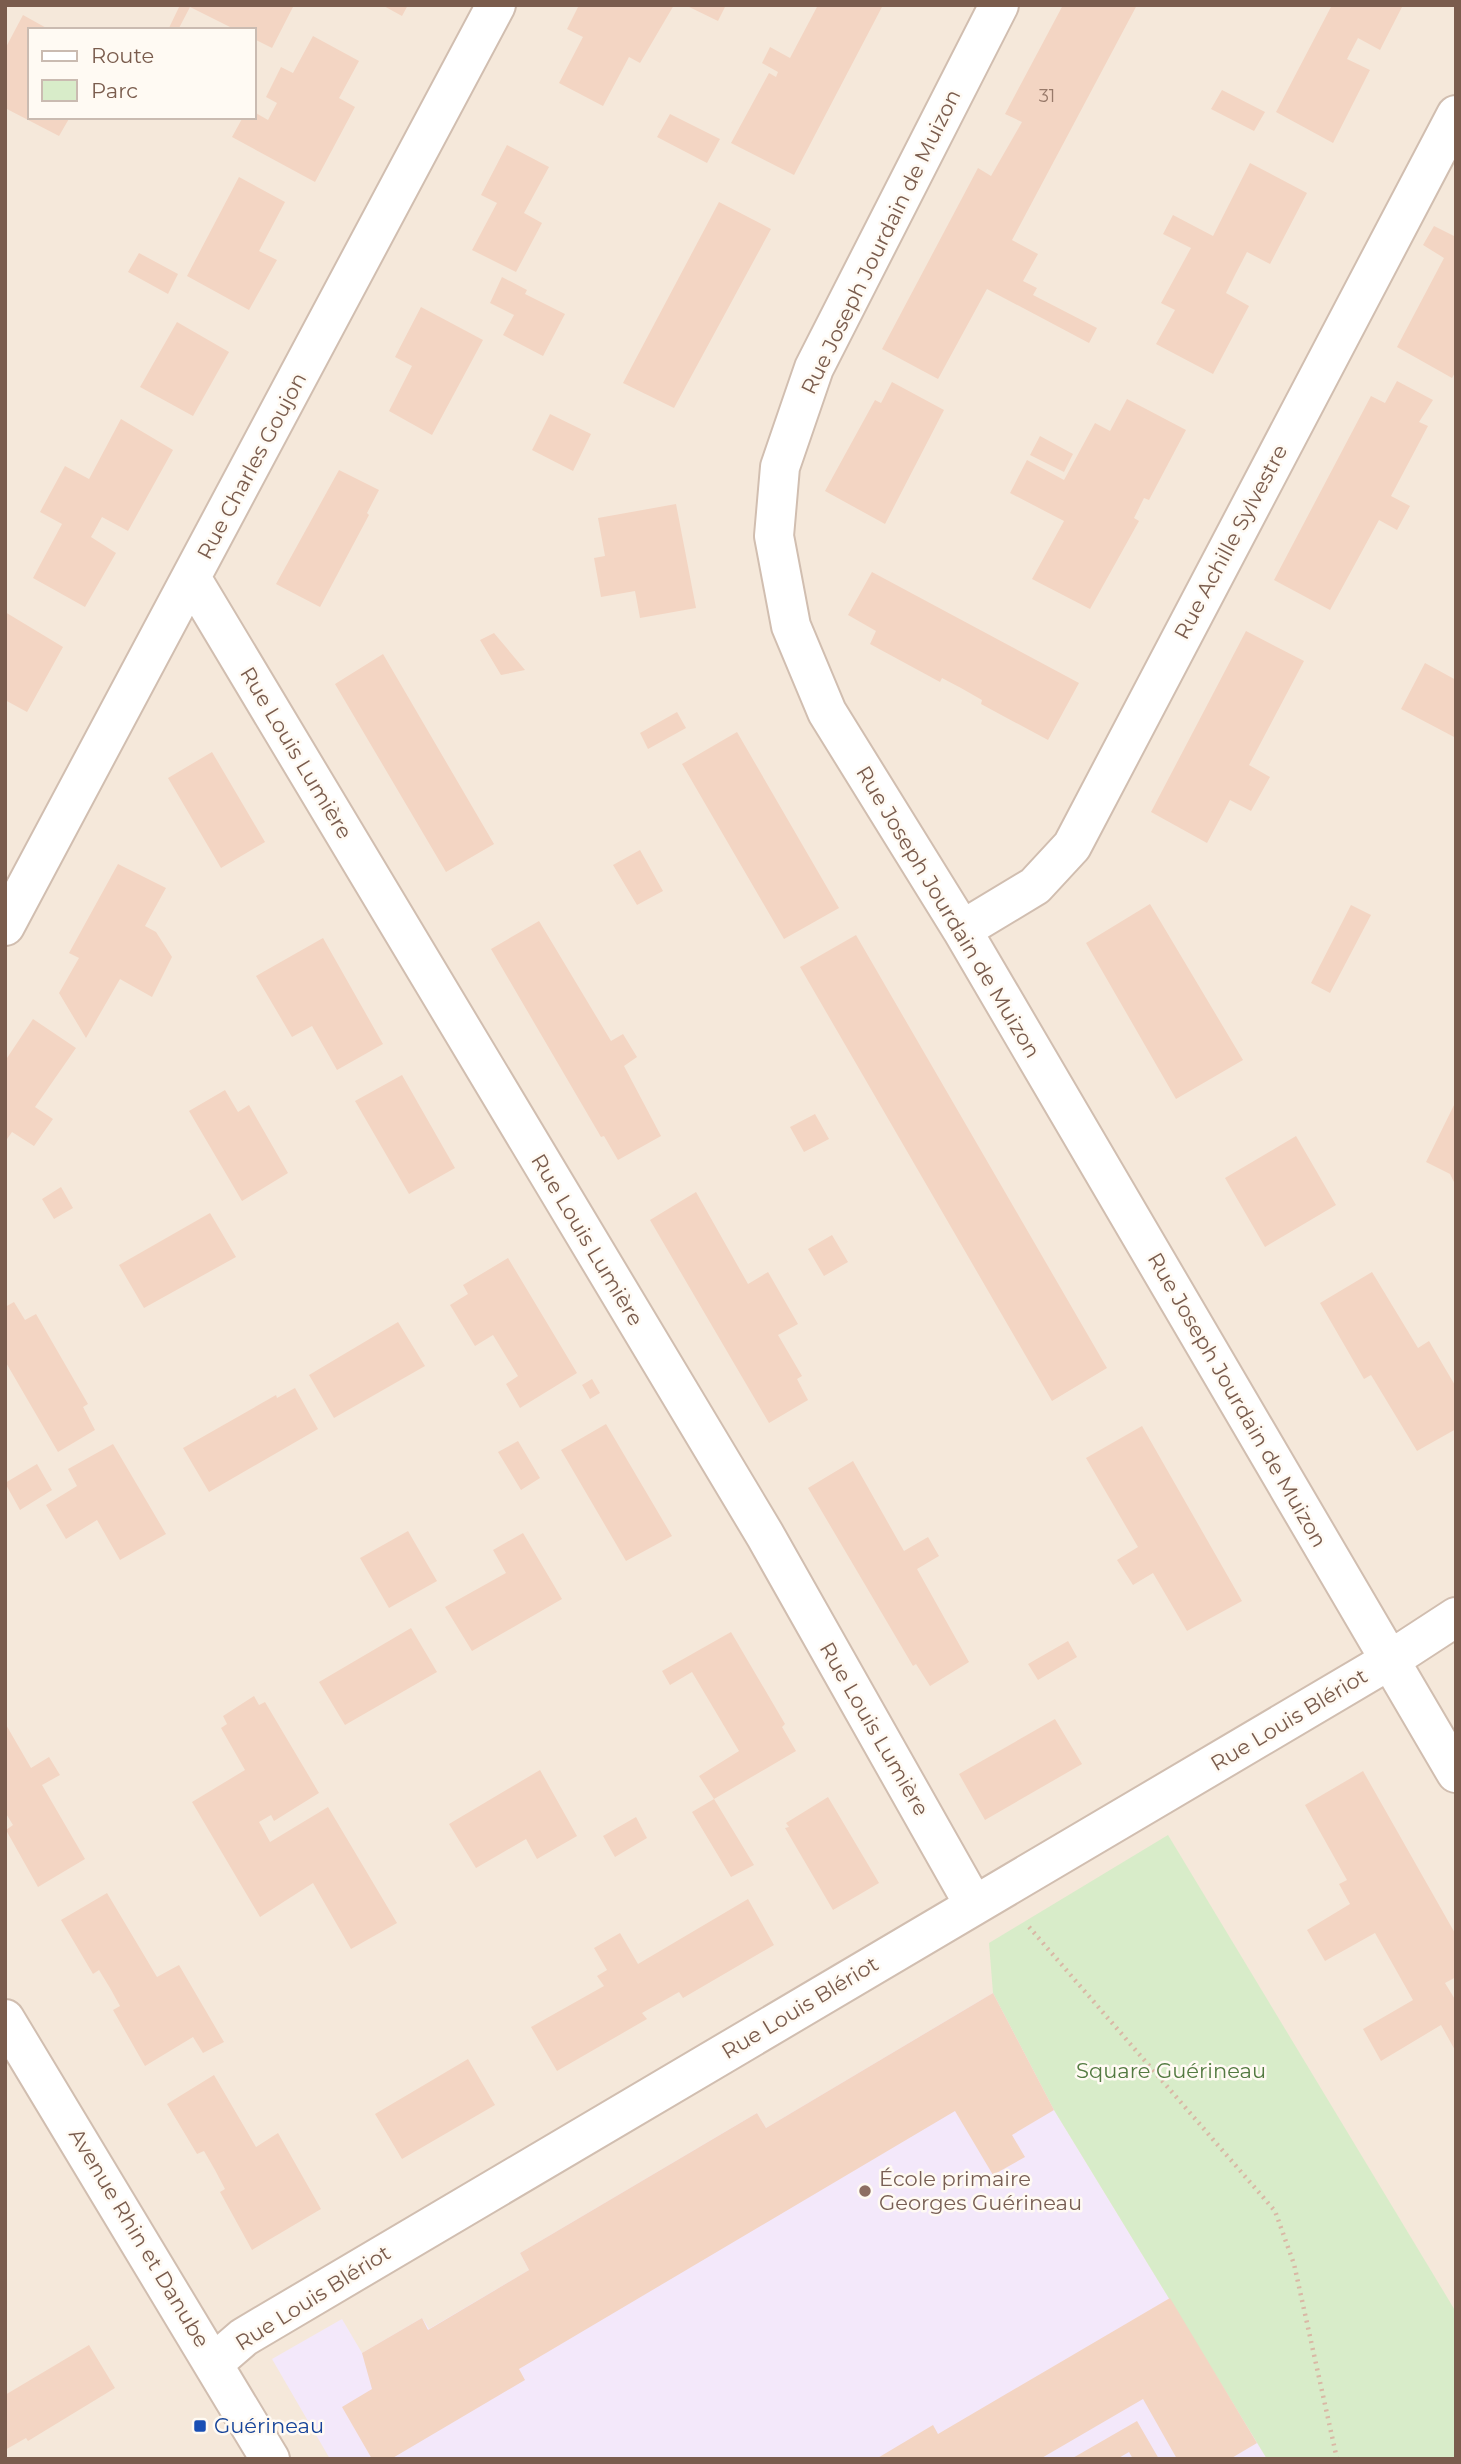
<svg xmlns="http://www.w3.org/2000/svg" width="1461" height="2464" font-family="Montserrat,sans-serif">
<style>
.residential{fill:#f5e8da;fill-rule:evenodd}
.education{fill:#f3e8fa}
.green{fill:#d8ecc9}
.building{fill:#f3d5c3}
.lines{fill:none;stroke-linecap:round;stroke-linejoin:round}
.minor-casing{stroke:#d1beb0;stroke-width:42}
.tertiary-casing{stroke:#d1beb0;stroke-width:42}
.path{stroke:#d9b8a5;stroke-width:4.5;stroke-dasharray:2 5;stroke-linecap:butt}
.minor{stroke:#fff;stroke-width:38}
.tertiary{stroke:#fff;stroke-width:38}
.education-dot{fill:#8d6e63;stroke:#fffaf3;stroke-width:2.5}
.transit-dot{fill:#1a4fb4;stroke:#fffaf3;stroke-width:2.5}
.labels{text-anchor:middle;stroke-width:5;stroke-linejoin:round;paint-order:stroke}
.number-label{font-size:18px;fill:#987a6a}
.street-label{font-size:21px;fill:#7a5c4d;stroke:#fffaf3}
.park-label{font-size:21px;fill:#537a41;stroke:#fffaf3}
.education-label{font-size:21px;fill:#785e54;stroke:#fffaf3;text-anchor:start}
.transit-label{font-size:21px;fill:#164399;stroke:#fffaf3;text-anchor:start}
</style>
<rect width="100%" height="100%" fill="#fdf6ec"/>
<path class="residential" d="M 5,5 L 1456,5 L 1456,2459 L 5,2459 ZM 30,30 L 254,30 L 254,117 L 30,117 Z"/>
<path class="education" d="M 993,1993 L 1054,2110 L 1267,2459 L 330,2459 L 272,2359 L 342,2319 L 362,2353 L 422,2318 L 429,2329 L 529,2270 L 520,2253 L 757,2113 L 766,2128 Z"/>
<path class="green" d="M 1168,1835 L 1456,2312 L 1456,2459 L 1267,2459 L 1054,2110 L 993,1993 L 989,1943 Z"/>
<path class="building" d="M 180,5 L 294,5 L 272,48 L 254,39 L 254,30 L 236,30 L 190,7 L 178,30 L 168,30 Z
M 382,5 L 408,5 L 402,16 Z
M 579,5 L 674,5 L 640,63 L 629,57 L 603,106 L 559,83 L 583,37 L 567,29 Z
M 685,5 L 726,5 L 718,21 Z
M 818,5 L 883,5 L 794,175 L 731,143 L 769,73 L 776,77 L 778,72 L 762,63 L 770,47 L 790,58 Z
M 1063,5 L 1137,5 L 1012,240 L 1038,254 L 1023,281 L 1037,288 L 1033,295 L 1097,328 L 1089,343 L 987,289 L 938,379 L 882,349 L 978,168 L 991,176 L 1022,122 L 1005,114 Z
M 1332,5 L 1403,5 L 1380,50 L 1358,38 L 1347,59 L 1370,70 L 1333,143 L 1276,112 Z
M 23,15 L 50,30 L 30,30 L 30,117 L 70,117 L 59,136 L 5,108 L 5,49 Z
M 313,36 L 359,61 L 339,98 L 355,107 L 315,182 L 232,137 L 243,117 L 254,117 L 254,112 L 268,120 L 277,103 L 266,97 L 281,67 L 293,73 Z
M 1222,90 L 1265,112 L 1254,131 L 1211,109 Z
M 670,114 L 720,139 L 707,163 L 657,137 Z
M 507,145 L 549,167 L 524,213 L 542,223 L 516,272 L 472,250 L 497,203 L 481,195 Z
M 1250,163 L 1307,193 L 1270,264 L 1247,252 L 1236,273 L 1226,293 L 1249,306 L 1213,374 L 1156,344 L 1175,310 L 1161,303 L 1191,248 L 1163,234 L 1173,215 L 1213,236 Z
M 239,177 L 285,202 L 259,251 L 277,260 L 249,310 L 187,276 Z
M 719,202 L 771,229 L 674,408 L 623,383 Z
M 1434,226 L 1456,237 L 1456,371 L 1452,378 L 1397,347 L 1444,258 L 1423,245 Z
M 139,253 L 178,274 L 168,294 L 128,272 Z
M 502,277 L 527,290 L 525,294 L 565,314 L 543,356 L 503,335 L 514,315 L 490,303 Z
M 421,307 L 483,340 L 432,435 L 389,411 L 412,366 L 395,357 Z
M 177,322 L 229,352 L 193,416 L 140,387 Z
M 1397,381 L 1433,400 L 1419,422 L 1428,426 L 1391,496 L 1410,506 L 1397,530 L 1379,520 L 1330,610 L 1274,580 L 1371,396 L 1385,403 Z
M 892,382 L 944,410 L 885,524 L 825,491 L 875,400 L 881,403 Z
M 1127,399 L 1186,430 L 1149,500 L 1144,498 L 1134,518 L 1139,521 L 1090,609 L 1032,579 L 1064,521 L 1010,493 L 1027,460 L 1064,480 L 1095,423 L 1110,431 Z
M 550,414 L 591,434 L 573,471 L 532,450 Z
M 121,419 L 173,450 L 128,531 L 102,517 L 91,537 L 116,553 L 85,607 L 33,578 L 62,524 L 40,512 L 65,466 L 89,479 Z
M 1040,436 L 1073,454 L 1064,472 L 1030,455 Z
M 339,470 L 379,490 L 367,513 L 369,515 L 320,607 L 276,584 Z
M 676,504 L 696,608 L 640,618 L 635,591 L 601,597 L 594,558 L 605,556 L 598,518 Z
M 872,572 L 1079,683 L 1048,740 L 981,704 L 982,700 L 961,688 L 942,678 L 940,682 L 870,644 L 876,631 L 848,615 Z
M 5,612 L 63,647 L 27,712 L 5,700 Z
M 1246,631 L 1304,661 L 1249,765 L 1270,777 L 1251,811 L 1230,800 L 1207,843 L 1151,812 Z
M 494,633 L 525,670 L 501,675 L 480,640 Z
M 383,654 L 494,844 L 446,872 L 335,684 Z
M 1425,663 L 1456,680 L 1456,738 L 1401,709 Z
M 677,712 L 686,728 L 648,749 L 640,733 Z
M 737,732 L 839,908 L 784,939 L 682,764 Z
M 212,752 L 265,842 L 221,868 L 168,778 Z
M 640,850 L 663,891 L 637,905 L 613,865 Z
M 118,864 L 166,888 L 145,926 L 156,932 L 172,957 L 152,997 L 120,979 L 86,1038 L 59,993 L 79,958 L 69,953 Z
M 1150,904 L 1243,1060 L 1176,1099 L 1086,943 Z
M 1351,905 L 1371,915 L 1330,993 L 1311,983 Z
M 539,921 L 611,1041 L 623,1034 L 637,1057 L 624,1066 L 661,1136 L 618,1160 L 604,1136 L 601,1137 L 491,949 Z
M 856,935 L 1107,1368 L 1052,1401 L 800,967 Z
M 323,938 L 383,1044 L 337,1070 L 312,1026 L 292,1037 L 256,976 Z
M 33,1019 L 76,1048 L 35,1107 L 53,1119 L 34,1146 L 12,1132 L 5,1142 L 5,1061 Z
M 402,1075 L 455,1168 L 409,1194 L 355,1101 Z
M 225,1090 L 238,1112 L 249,1105 L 288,1173 L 242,1201 L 189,1111 Z
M 1456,1101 L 1456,1186 L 1450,1174 L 1426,1162 Z
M 815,1114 L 829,1139 L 804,1152 L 790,1127 Z
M 1296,1136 L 1336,1205 L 1265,1247 L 1225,1178 Z
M 61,1187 L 73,1208 L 54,1219 L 42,1199 Z
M 696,1192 L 748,1284 L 768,1272 L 798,1324 L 778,1335 L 802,1376 L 797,1379 L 808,1400 L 769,1423 L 650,1220 Z
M 210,1213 L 236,1257 L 144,1308 L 119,1265 Z
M 832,1235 L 848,1262 L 824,1276 L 808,1249 Z
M 508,1258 L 577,1373 L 520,1408 L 506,1384 L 518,1376 L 493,1335 L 475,1346 L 450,1305 L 468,1294 L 463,1285 Z
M 1372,1272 L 1418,1348 L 1429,1341 L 1456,1387 L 1456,1429 L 1417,1451 L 1371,1375 L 1364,1379 L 1320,1303 Z
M 14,1302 L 25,1320 L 36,1314 L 88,1404 L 83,1407 L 95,1430 L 58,1452 L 5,1361 L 5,1307 Z
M 398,1322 L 425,1366 L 334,1418 L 309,1375 Z
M 592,1379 L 600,1393 L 590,1399 L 582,1385 Z
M 295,1388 L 318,1429 L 209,1492 L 183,1448 L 276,1395 L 277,1398 Z
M 606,1424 L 672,1536 L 626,1561 L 561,1450 Z
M 1142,1426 L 1242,1601 L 1187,1631 L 1153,1573 L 1133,1585 L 1117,1560 L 1138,1547 L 1086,1458 Z
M 518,1441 L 540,1478 L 521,1490 L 498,1452 Z
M 113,1444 L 166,1534 L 120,1560 L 97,1520 L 66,1539 L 46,1505 L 77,1486 L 68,1469 Z
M 853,1461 L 904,1551 L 928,1537 L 939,1556 L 917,1569 L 969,1662 L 930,1686 L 916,1664 L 913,1666 L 808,1488 Z
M 37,1464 L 52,1490 L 20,1510 L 5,1483 Z
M 408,1531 L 437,1581 L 389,1608 L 360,1558 Z
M 523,1533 L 562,1599 L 472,1651 L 445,1607 L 506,1573 L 493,1550 Z
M 411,1628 L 437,1672 L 345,1725 L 319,1682 Z
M 731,1632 L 785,1724 L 782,1727 L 796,1751 L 714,1799 L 754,1865 L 731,1877 L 692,1812 L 714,1799 L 699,1776 L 739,1751 L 692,1672 L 670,1685 L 662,1671 Z
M 1068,1641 L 1077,1657 L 1038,1680 L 1028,1664 Z
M 254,1696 L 259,1705 L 265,1702 L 319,1793 L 274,1821 L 271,1815 L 259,1822 L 270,1842 L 328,1807 L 397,1923 L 351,1949 L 313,1883 L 260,1917 L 192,1802 L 245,1770 L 221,1728 L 227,1724 L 223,1716 Z
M 1055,1719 L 1082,1764 L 985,1820 L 959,1774 Z
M 5,1723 L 31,1768 L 49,1757 L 60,1775 L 42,1785 L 85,1859 L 38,1887 L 6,1830 L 13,1825 L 5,1812 Z
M 540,1770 L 577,1836 L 537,1859 L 526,1839 L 476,1868 L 449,1824 Z
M 1363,1771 L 1456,1935 L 1456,1977 L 1445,1983 L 1456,2001 L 1456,2052 L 1441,2025 L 1381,2061 L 1363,2029 L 1413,2000 L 1375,1933 L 1325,1961 L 1307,1930 L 1350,1904 L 1339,1884 L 1347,1880 L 1305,1805 Z
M 828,1797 L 879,1883 L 833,1910 L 785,1828 L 789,1827 L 786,1823 Z
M 636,1817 L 647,1838 L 615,1857 L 603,1836 Z
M 107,1893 L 157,1977 L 179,1965 L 224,2042 L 203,2053 L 193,2037 L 145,2066 L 113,2010 L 120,2006 L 110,1988 L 99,1970 L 93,1974 L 61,1920 Z
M 748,1899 L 774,1945 L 683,1998 L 679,1992 L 642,2013 L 647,2019 L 557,2071 L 531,2027 L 604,1986 L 597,1976 L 607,1970 L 594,1948 L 620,1933 L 638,1964 Z
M 993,1993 L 1054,2110 L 1012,2135 L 1025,2157 L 993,2175 L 955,2111 L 519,2369 L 525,2380 L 391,2459 L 372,2459 L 342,2407 L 372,2389 L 362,2353 L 422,2318 L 428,2330 L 529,2270 L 520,2253 L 757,2113 L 766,2128 Z
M 468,2059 L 495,2105 L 402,2159 L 375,2114 Z
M 214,2075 L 256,2147 L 278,2133 L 321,2209 L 252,2250 L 220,2192 L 225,2189 L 215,2170 L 204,2151 L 197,2154 L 167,2104 Z
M 1170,2298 L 1257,2443 L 1230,2459 L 1177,2459 L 1143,2399 L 1040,2459 L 876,2459 L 933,2425 L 938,2434 Z
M 89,2345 L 115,2388 L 28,2441 L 26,2438 L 5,2450 L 5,2395 Z
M 1137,2421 L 1159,2459 L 1133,2459 L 1129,2452 L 1117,2459 L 1071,2459 Z"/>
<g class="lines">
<defs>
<path id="minor" d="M 999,5 L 814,368 L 780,467 L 774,536 L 791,626 L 827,712 L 962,930 L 1456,1773
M 192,579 L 765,1535 L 974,1905
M 5,926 L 496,5
M 962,930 L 1035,886 L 1072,846 L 1456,115
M 215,2362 L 244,2337 L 1390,1660 L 1456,1617"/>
<path id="tertiary" d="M 5,2019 L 270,2459"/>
</defs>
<use href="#minor" class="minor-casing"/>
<use href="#tertiary" class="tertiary-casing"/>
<path class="path" d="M 1029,1927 L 1275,2211 L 1294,2264 L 1337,2459"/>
<use href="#minor" class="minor"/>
<use href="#tertiary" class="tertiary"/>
</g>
<circle class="education-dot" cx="865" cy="2191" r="7"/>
<rect class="transit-dot" x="193" y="2419" width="14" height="14" rx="3.5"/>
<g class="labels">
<g class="number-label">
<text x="1047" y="102">31</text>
</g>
<g class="street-label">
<text transform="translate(881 242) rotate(-64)" y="7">Rue Joseph Jourdain de Muizon</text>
<text transform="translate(252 466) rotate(-62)" y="7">Rue Charles Goujon</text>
<text transform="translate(1231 542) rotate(-62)" y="7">Rue Achille Sylvestre</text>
<text transform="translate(296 753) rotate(59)" y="7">Rue Louis Lumière</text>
<text transform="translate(948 912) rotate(59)" y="7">Rue Joseph Jourdain de Muizon</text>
<text transform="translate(587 1240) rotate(59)" y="7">Rue Louis Lumière</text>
<text transform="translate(1237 1400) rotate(60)" y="7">Rue Joseph Jourdain de Muizon</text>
<text transform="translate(1289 1720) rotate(-31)" y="7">Rue Louis Blériot</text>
<text transform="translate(874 1729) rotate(60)" y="7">Rue Louis Lumière</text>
<text transform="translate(800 2008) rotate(-31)" y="7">Rue Louis Blériot</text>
<text transform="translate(139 2238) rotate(59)" y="7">Avenue Rhin et Danube</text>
<text transform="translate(313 2298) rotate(-32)" y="7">Rue Louis Blériot</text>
</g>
<g class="park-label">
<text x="1171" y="2078">Square Guérineau</text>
</g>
<g class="education-label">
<text x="879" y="2186">École primaire<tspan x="879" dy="24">Georges Guérineau</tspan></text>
</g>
<g class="transit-label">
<text x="214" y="2433">Guérineau</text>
</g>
</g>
<rect width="1461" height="2464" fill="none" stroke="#7a5c4d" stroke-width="14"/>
<rect x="28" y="28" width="228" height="91" fill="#fffaf3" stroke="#cabbb1" stroke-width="2"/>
<rect x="42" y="51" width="35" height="10" fill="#ffffff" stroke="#cabbb1" stroke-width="2"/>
<text x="91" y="63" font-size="21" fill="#7a5c4d">Route</text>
<rect x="42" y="80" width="35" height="21" fill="#d8ecc9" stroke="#cabbb1" stroke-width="2"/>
<text x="91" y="98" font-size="21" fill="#7a5c4d">Parc</text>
</svg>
